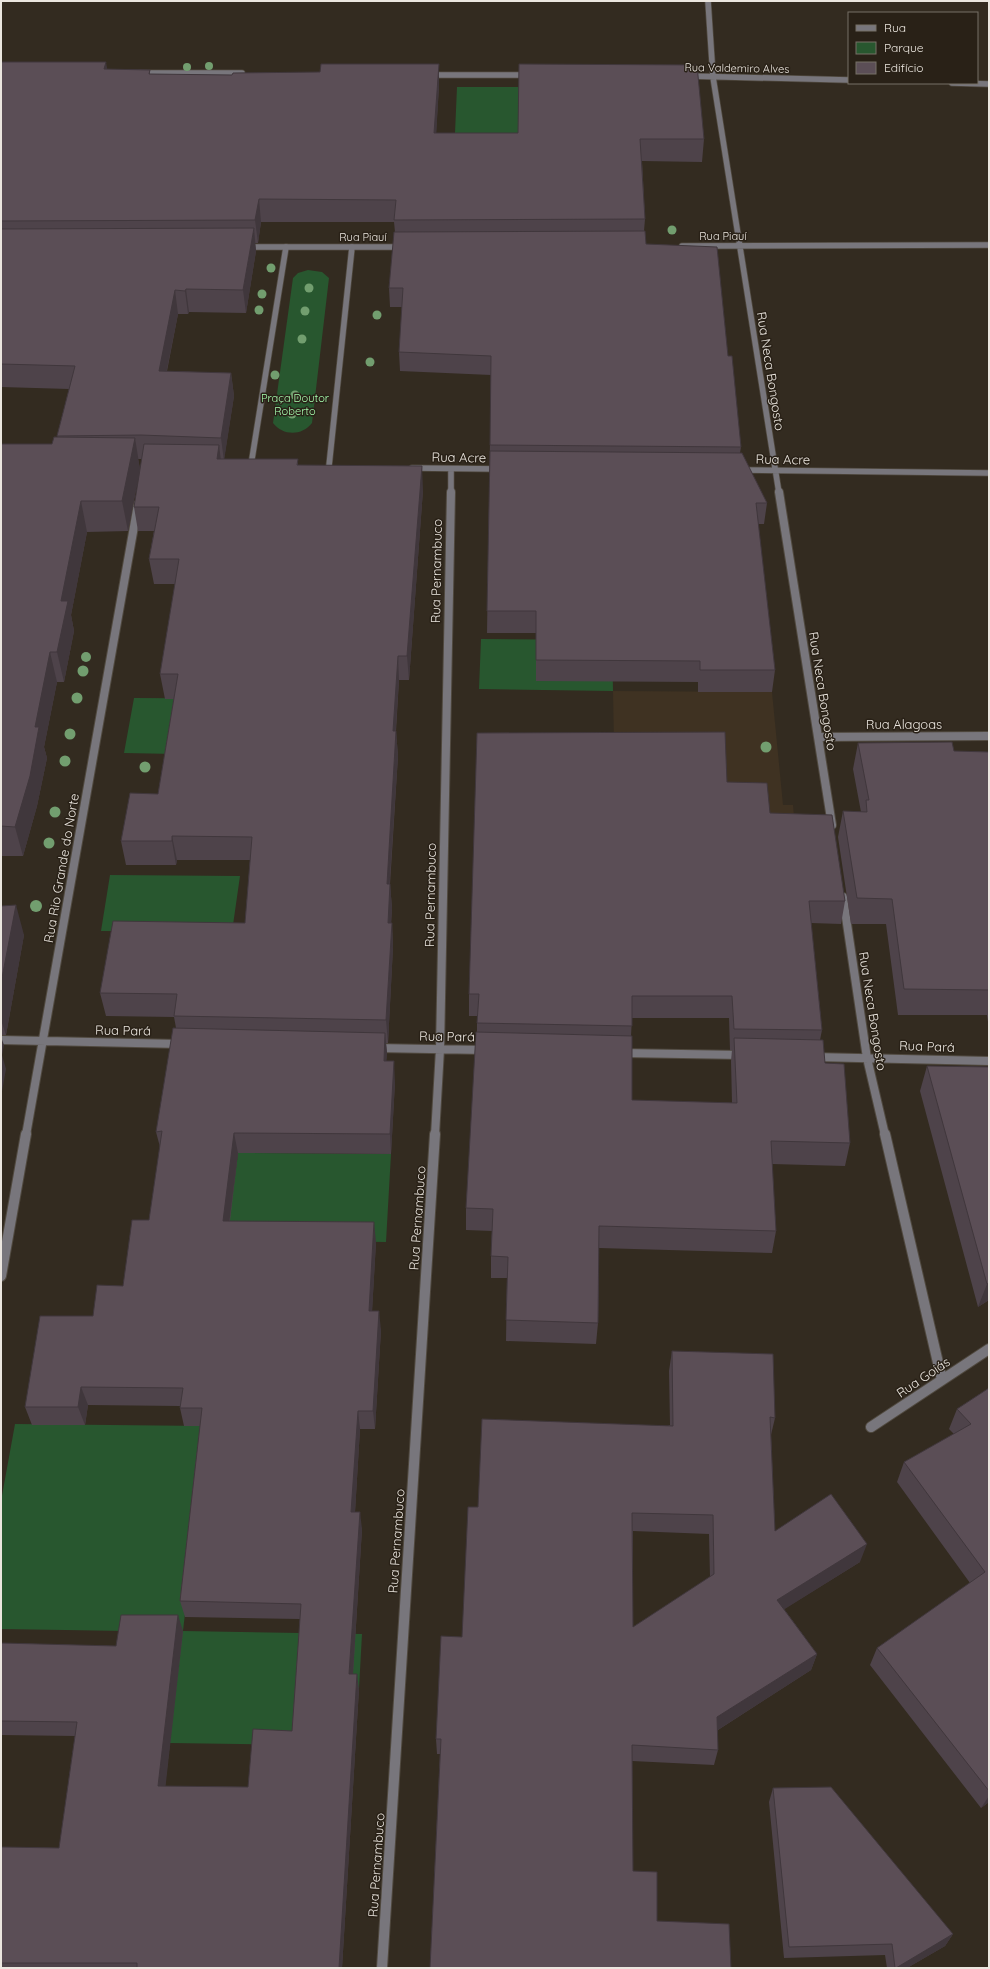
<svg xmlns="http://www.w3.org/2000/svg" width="990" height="1969" font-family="Quicksand,sans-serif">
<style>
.built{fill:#3f3222}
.green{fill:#28572f}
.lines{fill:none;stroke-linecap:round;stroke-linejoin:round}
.lane-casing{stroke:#50493f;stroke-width:7}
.street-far2-casing{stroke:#50493f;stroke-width:7}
.street-far1-casing{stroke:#50493f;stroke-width:10}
.street-casing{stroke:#50493f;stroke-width:12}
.lane{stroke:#78767c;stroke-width:5.5}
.street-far2{stroke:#78767c;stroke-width:5.5}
.street-far1{stroke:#78767c;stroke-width:8}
.street{stroke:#78767c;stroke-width:10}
.tree{fill:#729e6f}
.wall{fill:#4e434a;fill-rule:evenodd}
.shaded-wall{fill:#40373c}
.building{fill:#5b4e56;stroke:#40373c;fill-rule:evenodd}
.labels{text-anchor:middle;stroke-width:3;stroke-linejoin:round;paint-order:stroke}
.far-street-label{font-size:11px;fill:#ebe6df;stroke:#292117}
.far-park-label{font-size:11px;fill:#a6fdaf;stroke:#292117}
.street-label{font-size:13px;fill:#ebe6df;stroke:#292117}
</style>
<rect width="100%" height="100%" fill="#332b20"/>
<path class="built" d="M 613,691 L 772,692 L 783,805 L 793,805 L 796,837 L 614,745 Z"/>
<path class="green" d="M 457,87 L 518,87 L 579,121 L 454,156 Z
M 308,270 L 322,272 L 329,278 L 312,423 C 302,436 283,436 273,423 L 293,278 L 298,273 Z
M 481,639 L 612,640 L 613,691 L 479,689 Z
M 134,698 L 275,699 L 227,755 L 124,753 Z
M 110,875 L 240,876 L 232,932 L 101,931 Z
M 238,1153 L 391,1154 L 386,1242 L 227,1240 Z
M 15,1424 L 207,1426 L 183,1631 L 362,1634 L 359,1689 L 300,1689 L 296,1745 L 170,1743 L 127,1631 L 1,1629 L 1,1501 Z"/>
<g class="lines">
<defs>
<path id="lane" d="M 251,465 L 286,247
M 329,466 L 352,247"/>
<path id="street-far2" d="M 708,1 L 713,77 L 779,493
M 140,73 L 242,73
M 430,75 L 528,75
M 688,76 L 849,80
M 952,83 L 989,84
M 682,246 L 989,245
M 246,247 L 402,247
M 412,468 L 500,469
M 740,470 L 989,473
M 451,493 L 451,469"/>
<path id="street-far1" d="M 779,492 L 832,825
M 818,737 L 989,736
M 843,897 L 867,1058 L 885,1135
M 1,1040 L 180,1044
M 376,1048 L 484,1050
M 622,1053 L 742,1055
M 814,1057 L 989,1061
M 26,1135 L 138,504
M 435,1135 L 440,1049 L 451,492"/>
<path id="street" d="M 885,1134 L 942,1380
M 1,1276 L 26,1134
M 871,1427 L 989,1349
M 382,1968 L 435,1134"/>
</defs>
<use href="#lane" class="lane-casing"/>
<use href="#street-far2" class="street-far2-casing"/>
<use href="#street-far1" class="street-far1-casing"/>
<use href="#street" class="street-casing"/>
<use href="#lane" class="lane"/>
<use href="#street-far2" class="street-far2"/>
<use href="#street-far1" class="street-far1"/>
<use href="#street" class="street"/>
</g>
<g class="tree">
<circle cx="209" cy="66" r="4"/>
<circle cx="187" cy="67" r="4"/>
<circle cx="672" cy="230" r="4.5"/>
<circle cx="271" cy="268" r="4.5"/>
<circle cx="309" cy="288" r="4.5"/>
<circle cx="262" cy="294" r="4.5"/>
<circle cx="259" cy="310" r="4.5"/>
<circle cx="305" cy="311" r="4.5"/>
<circle cx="377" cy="315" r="4.5"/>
<circle cx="302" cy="339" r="4.5"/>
<circle cx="370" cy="362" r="4.5"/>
<circle cx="275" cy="375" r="4.5"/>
<circle cx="295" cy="395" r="4.5"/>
<circle cx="292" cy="414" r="4.5"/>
<circle cx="86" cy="657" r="5"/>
<circle cx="83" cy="671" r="5.5"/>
<circle cx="77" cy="698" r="5.5"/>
<circle cx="70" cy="734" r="5.5"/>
<circle cx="766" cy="747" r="5.5"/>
<circle cx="65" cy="761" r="5.5"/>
<circle cx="145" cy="767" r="5.5"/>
<circle cx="55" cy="812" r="5.5"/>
<circle cx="49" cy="843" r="5.5"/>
<circle cx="36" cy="906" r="6"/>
</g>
<path class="wall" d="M 1,62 L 107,69 L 150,70 L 150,74 L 439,86 L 436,133 L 704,139 L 702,162 L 642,161 L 645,219 L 644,231 L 646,244 L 728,356 L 741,447 L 740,453 L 767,503 L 764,524 L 758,524 L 775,670 L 772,692 L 698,692 L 698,682 L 536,681 L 536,633 L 487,633 L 491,375 L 400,371 L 399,352 L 402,307 L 390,307 L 389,288 L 395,232 L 394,222 L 261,222 L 258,243 L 255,243 L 256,251 L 246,313 L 189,312 L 188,314 L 178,314 L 167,371 L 231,373 L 234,396 L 224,459 L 298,459 L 298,465 L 423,490 L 409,680 L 399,680 L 396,731 L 398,756 L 390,884 L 392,908 L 391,923 L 392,923 L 393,947 L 388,1043 L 386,1043 L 387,1053 L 386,1061 L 395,1082 L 391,1154 L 238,1153 L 230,1221 L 376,1242 L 372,1311 L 381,1330 L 375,1429 L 360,1429 L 355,1512 L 362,1529 L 353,1674 L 359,1689 L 342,1968 L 1,1968 L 1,1847 L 59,1848 L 75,1736 L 1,1735 L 1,1643 L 116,1646 L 183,1631 L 165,1786 L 248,1787 L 292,1731 L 300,1619 L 185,1617 L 180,1601 L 200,1426 L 184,1426 L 180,1408 L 180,1406 L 88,1405 L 85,1425 L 32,1425 L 25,1407 L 93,1316 L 123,1286 L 149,1220 L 160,1147 L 156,1132 L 176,1028 L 174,1017 L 106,1016 L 100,993 L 245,923 L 250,860 L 177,860 L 176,865 L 126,865 L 121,841 L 158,794 L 174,699 L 165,699 L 160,674 L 175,584 L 154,584 L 149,559 L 154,531 L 138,531 L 134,507 L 142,459 L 138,459 L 140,469 L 128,531 L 87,532 L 71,615 L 74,631 L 64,682 L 57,682 L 44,747 L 47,758 L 37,806 L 23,856 L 1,856 L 1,444 L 52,444 L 58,437 L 57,436 L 69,389 L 1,387 Z
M 858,743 L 954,751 L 989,752 L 989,1029 L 987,1015 L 898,1015 L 886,924 L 851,924 L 838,837 L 843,811 L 861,812 L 853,769 Z
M 727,782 L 770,813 L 845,901 L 841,924 L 811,923 L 822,1030 L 820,1040 L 825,1063 L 850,1143 L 845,1166 L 772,1164 L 776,1231 L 772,1253 L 599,1248 L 598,1323 L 596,1344 L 506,1341 L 507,1278 L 491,1278 L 491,1256 L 492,1231 L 466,1230 L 466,1208 L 477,1032 L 477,1016 L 469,1016 L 469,994 ZM 632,1018 L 729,1018 L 730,1050 L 732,1050 L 731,1061 L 732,1103 L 632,1100 L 631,1036 Z
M 1,906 L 24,935 L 6,1035 L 1,1035 Z
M 927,1066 L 989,1067 L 989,1300 L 978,1307 L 920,1091 Z
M 672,1351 L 775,1418 L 771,1435 L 775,1531 L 860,1562 L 784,1609 L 817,1654 L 811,1670 L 718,1730 L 718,1750 L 714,1765 L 632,1761 L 430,1968 L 440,1754 L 437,1754 L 436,1739 L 462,1637 L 478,1507 L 670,1425 L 669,1371 ZM 633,1531 L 709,1534 L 710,1577 L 633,1627 Z
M 989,1388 L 989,1802 L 981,1808 L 870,1665 L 877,1648 L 970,1583 L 897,1482 L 904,1462 L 954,1434 L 949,1429 L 957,1409 Z
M 773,1788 L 953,1934 L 945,1946 L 907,1968 L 887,1968 L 885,1955 L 784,1958 L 769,1802 Z"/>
<path class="shaded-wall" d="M 106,62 L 110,85 L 104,69 Z
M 439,64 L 439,86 L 435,156 L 434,133 Z
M 259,199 L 261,222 L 258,243 L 255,220 Z
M 254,228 L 256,251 L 246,313 L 243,290 Z
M 186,289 L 189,312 L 188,314 L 185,291 Z
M 175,290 L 178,314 L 162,394 L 159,371 Z
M 231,373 L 234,396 L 224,461 L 221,438 Z
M 135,438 L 140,469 L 128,531 L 122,501 Z
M 219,445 L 222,469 L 217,459 Z
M 422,466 L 423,490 L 409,680 L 407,656 Z
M 81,501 L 87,532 L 71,615 L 74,631 L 64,682 L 57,652 L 61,601 Z
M 50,652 L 57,682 L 44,747 L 47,758 L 37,806 L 23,856 L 15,827 Z
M 398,656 L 399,680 L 394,756 L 393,731 Z
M 396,731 L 398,756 L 388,908 L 387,884 Z
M 172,836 L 177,860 L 176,865 L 172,841 Z
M 390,884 L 392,908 L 390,947 L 388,923 Z
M 16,905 L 24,935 L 6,1035 L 1,1020 L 1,983 Z
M 392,923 L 393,947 L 388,1043 L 386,1020 Z
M 385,1033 L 387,1053 L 385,1082 L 384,1061 Z
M 1,1037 L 4,1045 L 2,1055 L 6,1069 L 1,1097 Z
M 394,1061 L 395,1082 L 391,1154 L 390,1134 Z
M 234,1133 L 238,1153 L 227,1240 L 223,1221 Z
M 374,1222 L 376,1242 L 371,1330 L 369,1311 Z
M 989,1283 L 989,1300 L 978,1307 L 987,1284 Z
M 379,1311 L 381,1330 L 375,1429 L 373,1411 Z
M 81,1387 L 88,1405 L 85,1425 L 78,1407 Z
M 358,1411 L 360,1429 L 354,1529 L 351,1512 Z
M 360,1512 L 362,1529 L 352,1689 L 349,1674 Z
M 867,1544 L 860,1562 L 772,1617 L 777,1600 Z
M 178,1615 L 183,1631 L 164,1800 L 158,1786 Z
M 817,1654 L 811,1670 L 713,1733 L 717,1717 Z
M 357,1674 L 359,1689 L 342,1968 L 339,1968 Z
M 989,1796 L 989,1802 L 981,1808 Z
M 953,1934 L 945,1946 L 907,1968 L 896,1968 Z"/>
<path class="building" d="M 1,62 L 106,62 L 104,69 L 150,70 L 149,74 L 232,75 L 233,73 L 320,72 L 321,64 L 439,64 L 434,133 L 518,133 L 519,64 L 697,65 L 704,139 L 640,139 L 645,219 L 394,220 L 396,200 L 259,199 L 255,220 L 1,221 Z
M 254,228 L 243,290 L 186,289 L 185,291 L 175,290 L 159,371 L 231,373 L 221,438 L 141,435 L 57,436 L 75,366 L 1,364 L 1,229 Z
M 645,231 L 646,244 L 717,247 L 728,356 L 732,356 L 741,447 L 490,445 L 491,356 L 399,352 L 403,288 L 389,288 L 394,232 Z
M 54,437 L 135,438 L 122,501 L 81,501 L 61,601 L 68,601 L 57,652 L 50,652 L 35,727 L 39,727 L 30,776 L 15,827 L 1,826 L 1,444 L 52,444 Z
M 144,444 L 219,445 L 217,459 L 298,459 L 297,465 L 422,466 L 407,656 L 398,656 L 393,731 L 396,731 L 387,884 L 390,884 L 388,923 L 392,923 L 386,1020 L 174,1016 L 177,994 L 100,993 L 113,921 L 245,923 L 252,837 L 172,836 L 172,841 L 121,841 L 130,793 L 158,794 L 178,674 L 160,674 L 179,559 L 149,559 L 159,507 L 134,507 Z
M 490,451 L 742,453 L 767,503 L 756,503 L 775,670 L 700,670 L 700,661 L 536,660 L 536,611 L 487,611 Z
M 725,732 L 727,782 L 767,783 L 770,813 L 832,815 L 845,901 L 809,901 L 822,1030 L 734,1029 L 732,996 L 632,996 L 632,1026 L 477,1023 L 479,994 L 469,994 L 477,733 Z
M 952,742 L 954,751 L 989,752 L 989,990 L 904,989 L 892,899 L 857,898 L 843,811 L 867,812 L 866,800 L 869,800 L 858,743 Z
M 16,905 L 1,983 L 1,906 Z
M 173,1028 L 385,1033 L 384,1061 L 394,1061 L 390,1134 L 234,1133 L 223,1221 L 374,1222 L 369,1311 L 379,1311 L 373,1411 L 358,1411 L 351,1512 L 360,1512 L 349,1674 L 357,1674 L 339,1968 L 137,1968 L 137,1963 L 1,1963 L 1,1847 L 59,1848 L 77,1722 L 1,1721 L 1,1643 L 116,1646 L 121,1615 L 178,1615 L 158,1786 L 248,1787 L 253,1729 L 292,1731 L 301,1604 L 180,1601 L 202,1408 L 180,1408 L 183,1388 L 81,1387 L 78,1407 L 25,1407 L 40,1316 L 93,1316 L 97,1285 L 123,1286 L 132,1220 L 149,1220 L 162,1131 L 156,1132 Z
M 476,1032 L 632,1036 L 632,1100 L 737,1103 L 734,1038 L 823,1040 L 825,1063 L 844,1064 L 850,1143 L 771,1141 L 776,1231 L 599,1226 L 598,1323 L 506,1320 L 508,1257 L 491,1256 L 493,1209 L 466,1208 Z
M 927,1066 L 989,1067 L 989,1283 L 987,1284 Z
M 672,1351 L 773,1354 L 775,1418 L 770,1417 L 775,1531 L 831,1494 L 867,1544 L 777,1600 L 817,1654 L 717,1717 L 718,1750 L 632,1745 L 633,1871 L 657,1872 L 657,1921 L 729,1924 L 731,1968 L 430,1968 L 441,1739 L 436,1739 L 441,1636 L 462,1637 L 468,1507 L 478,1507 L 482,1419 L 673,1426 ZM 632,1513 L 713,1515 L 714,1574 L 633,1627 Z
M 989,1388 L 989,1791 L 877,1648 L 985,1572 L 904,1462 L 971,1424 L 957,1409 Z
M 831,1787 L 953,1934 L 896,1968 L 895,1968 L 892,1944 L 789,1947 L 773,1788 Z"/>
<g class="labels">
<g class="far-street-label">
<text transform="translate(737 68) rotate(1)" y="4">Rua Valdemiro Alves</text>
<text x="723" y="240">Rua Piauí</text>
<text x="363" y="241">Rua Piauí</text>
</g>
<g class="far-park-label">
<text x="295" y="402">Praça Doutor<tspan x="295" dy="13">Roberto</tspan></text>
</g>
<g class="street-label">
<text transform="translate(771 371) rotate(81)" y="5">Rua Neca Bongosto</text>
<text transform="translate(459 457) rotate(1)" y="5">Rua Acre</text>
<text transform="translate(783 459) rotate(1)" y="5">Rua Acre</text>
<text transform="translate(436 571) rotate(-89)" y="5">Rua Pernambuco</text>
<text transform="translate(823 691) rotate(81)" y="5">Rua Neca Bongosto</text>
<text x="904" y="729">Rua Alagoas</text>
<text transform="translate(61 868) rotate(-80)" y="5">Rua Rio Grande do Norte</text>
<text transform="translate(430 895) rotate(-89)" y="5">Rua Pernambuco</text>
<text transform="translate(873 1011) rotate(81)" y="5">Rua Neca Bongosto</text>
<text transform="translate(123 1030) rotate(1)" y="5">Rua Pará</text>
<text transform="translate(447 1036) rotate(1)" y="5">Rua Pará</text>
<text transform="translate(927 1046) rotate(2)" y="5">Rua Pará</text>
<text transform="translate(417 1218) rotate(-86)" y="5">Rua Pernambuco</text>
<text transform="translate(923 1377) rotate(-34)" y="5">Rua Goiás</text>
<text transform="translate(396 1541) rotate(-86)" y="5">Rua Pernambuco</text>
<text transform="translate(376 1865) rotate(-86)" y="5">Rua Pernambuco</text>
</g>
</g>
<rect width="990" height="1969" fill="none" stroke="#ebe6df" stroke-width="4"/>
<rect x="848" y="12" width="130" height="72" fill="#292117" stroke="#777067"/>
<rect x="856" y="25" width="20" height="6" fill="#78767c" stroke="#777067"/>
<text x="884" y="32" font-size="12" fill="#ebe6df">Rua</text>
<rect x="856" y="42" width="20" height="12" fill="#28572f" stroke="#777067"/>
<text x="884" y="52" font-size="12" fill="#ebe6df">Parque</text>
<rect x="856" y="62" width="20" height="12" fill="#5b4e56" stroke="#777067"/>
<text x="884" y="72" font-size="12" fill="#ebe6df">Edifício</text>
</svg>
